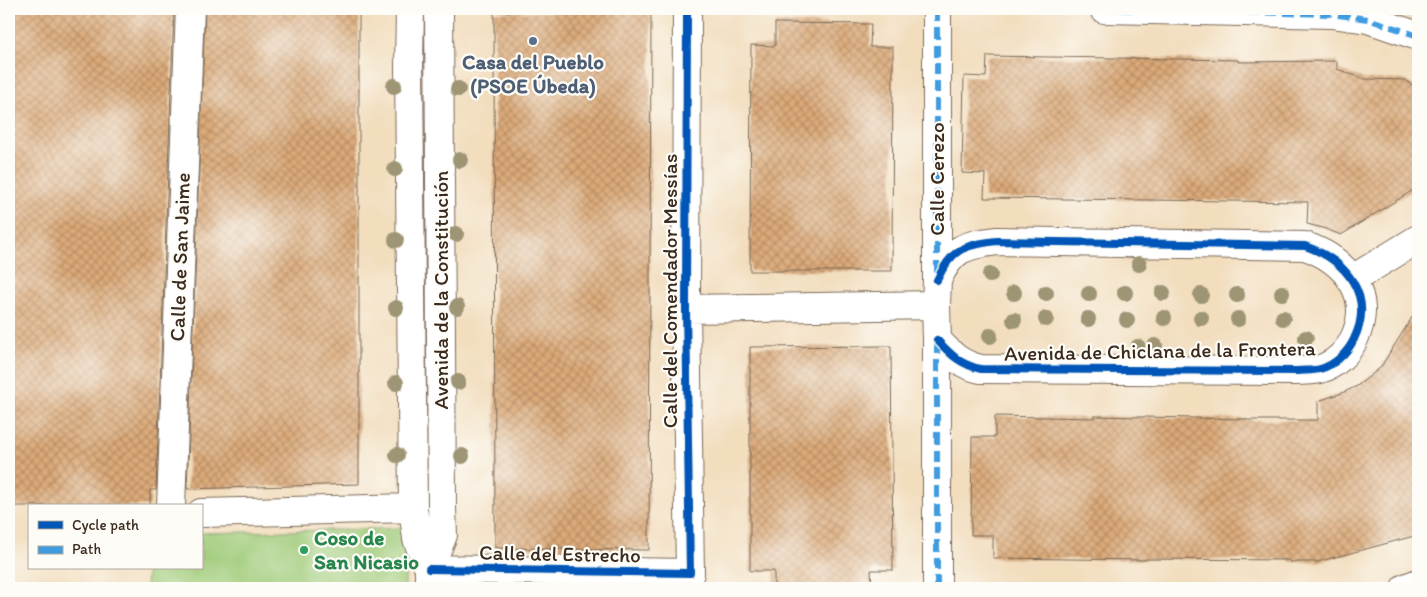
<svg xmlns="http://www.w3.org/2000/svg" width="1427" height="597" font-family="Itim,sans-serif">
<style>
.pitch{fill:#9eca77;stroke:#6c7a4a}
.building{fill:url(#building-cross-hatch)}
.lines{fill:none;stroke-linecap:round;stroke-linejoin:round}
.minor-casing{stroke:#7b6956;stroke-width:30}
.minor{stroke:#fff;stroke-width:28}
.quiet{stroke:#3f9ce0;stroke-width:6;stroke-dasharray:12 6;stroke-linecap:butt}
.cycleway-casing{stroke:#fdfcf7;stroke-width:11}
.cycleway{stroke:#0057b8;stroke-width:8}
.tree{fill:#9e9574}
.service-dot{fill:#5c6f8a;stroke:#fdfcf7;stroke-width:2}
.leisure-dot{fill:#2e9e5b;stroke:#fdfcf7;stroke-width:2}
.labels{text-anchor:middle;stroke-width:4.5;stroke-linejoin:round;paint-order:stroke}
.service-label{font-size:21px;font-weight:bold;fill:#4e5e75;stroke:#fdfcf7}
.street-label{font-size:21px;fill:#3b2a1e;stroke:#fdfcf7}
.leisure-label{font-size:21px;font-weight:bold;fill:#27864d;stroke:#fdfcf7;text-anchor:start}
</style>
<defs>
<pattern id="building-cross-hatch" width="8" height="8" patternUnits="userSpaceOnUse" patternTransform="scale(1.25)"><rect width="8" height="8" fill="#dcaa79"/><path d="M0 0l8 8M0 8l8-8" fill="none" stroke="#b48b63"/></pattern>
</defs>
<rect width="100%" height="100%" fill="#fdfcf7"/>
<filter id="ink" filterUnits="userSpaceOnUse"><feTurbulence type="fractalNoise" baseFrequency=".02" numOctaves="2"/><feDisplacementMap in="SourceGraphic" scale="10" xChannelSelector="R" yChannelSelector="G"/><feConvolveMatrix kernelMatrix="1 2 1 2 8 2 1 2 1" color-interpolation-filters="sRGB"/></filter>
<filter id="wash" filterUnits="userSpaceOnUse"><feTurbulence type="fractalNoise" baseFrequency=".0096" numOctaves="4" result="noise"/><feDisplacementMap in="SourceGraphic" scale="20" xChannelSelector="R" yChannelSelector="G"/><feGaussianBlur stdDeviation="1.12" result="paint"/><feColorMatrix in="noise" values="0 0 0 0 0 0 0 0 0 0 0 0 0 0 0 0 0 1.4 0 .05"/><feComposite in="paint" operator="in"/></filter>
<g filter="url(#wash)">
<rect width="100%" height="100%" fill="#f2ddbd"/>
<path class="pitch" d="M 406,528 L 405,588 L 146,588 L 147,568 L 201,568 L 201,533 Z"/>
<g id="blocks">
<path class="building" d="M 9,9 L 174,9 L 156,490 L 150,490 L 150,506 L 9,506 Z
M 205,9 L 311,9 L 359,10 L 359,484 L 187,489 Z
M 651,11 L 649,550 L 495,548 L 494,12 Z
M 775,23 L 871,24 L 870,47 L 893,47 L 892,271 L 750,271 L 751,45 L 775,46 Z
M 987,56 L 1238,60 L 1238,62 L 1337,61 L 1337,69 L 1364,79 L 1405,80 L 1418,89 L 1418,187 L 1341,235 L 1323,228 L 1307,224 L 1308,202 L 984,198 L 985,174 L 962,173 L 964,76 L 986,77 Z
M 1418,308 L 1418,535 L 1317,562 L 1290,562 L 1290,560 L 1146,559 L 1146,560 L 993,558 L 993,535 L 971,535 L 972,437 L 995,437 L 995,416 L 1094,418 L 1094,416 L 1193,418 L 1246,419 L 1246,420 L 1318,420 L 1318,401 L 1342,393 L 1357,386 L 1380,368 Z
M 891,346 L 893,570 L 871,570 L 872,588 L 774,588 L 774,571 L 750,571 L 750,347 Z"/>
</g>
</g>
<g filter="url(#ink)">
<use href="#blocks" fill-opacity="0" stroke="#7b6956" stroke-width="1"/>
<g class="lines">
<defs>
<path id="minor" d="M 410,9 L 409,67 L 413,508 L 417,539 L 429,569 L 429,587
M 937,9 L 937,280 L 936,305 L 937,340 L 937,588
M 1104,9 L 1331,14 L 1368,19 L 1418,36
M 937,280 C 952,248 964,245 997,241 L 1305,246 C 1346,260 1375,296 1354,339 C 1348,352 1335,365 1320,369 C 1313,371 1304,370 1297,371 L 981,369 C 961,365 951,355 937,340
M 1351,280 L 1418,239
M 686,309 L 936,305
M 171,506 L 190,9
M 201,513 L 413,508
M 429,569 L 690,573 L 686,309 L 687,9
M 429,569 L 443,535 L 442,508 L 439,9
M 1405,588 L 1418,583"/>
</defs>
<use href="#minor" class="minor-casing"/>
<use href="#minor" class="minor"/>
<path class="quiet" d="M 937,9 L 937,274
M 1104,9 L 1331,14 L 1368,19 L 1418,36
M 937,588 L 937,341
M 1405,588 L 1418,583"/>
<defs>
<path id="cycleway" d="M 937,280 C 952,248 964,245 997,241 L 1305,246 C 1346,260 1375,296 1354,339 C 1348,352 1335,365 1320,369 C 1313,371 1304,370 1297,371 L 981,369 C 961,365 951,355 937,340
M 429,569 L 690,573 L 686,309 L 687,9"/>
</defs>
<use href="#cycleway" class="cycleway-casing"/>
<use href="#cycleway" class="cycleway"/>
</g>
<g class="tree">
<circle cx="394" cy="86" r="8"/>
<circle cx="458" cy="89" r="8"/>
<circle cx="460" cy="160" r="8"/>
<circle cx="395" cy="169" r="8"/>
<circle cx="456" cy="234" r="8"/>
<circle cx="396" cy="240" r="8"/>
<circle cx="1139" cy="264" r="8"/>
<circle cx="990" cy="275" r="8"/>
<circle cx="1014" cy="293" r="8"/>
<circle cx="1046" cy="293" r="8"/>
<circle cx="1125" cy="293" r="8"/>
<circle cx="1163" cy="293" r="8"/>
<circle cx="1282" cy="293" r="8"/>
<circle cx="1089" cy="294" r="8"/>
<circle cx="1201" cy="295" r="8"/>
<circle cx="1237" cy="295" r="8"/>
<circle cx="457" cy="307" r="8"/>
<circle cx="396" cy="308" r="8"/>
<circle cx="1164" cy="318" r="8"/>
<circle cx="1201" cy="318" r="8"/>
<circle cx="1283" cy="318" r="8"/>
<circle cx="1046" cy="319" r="8"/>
<circle cx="1088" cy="319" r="8"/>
<circle cx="1238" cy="319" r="8"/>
<circle cx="1014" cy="320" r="8"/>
<circle cx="1127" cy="320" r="8"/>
<circle cx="990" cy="336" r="8"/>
<circle cx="1306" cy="338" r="8"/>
<circle cx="1155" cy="346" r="8"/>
<circle cx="1138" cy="347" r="8"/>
<circle cx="458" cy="382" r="8"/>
<circle cx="396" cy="383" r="8"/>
<circle cx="397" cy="455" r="8"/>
<circle cx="462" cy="456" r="8"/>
</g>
</g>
<circle class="service-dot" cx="533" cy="41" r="5"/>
<circle class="leisure-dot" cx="304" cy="550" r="5"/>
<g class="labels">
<g class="service-label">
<text x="533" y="69">Casa del Pueblo<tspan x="533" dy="24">(PSOE Úbeda)</tspan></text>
</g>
<g class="street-label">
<text transform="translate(937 179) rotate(-90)" y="7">Calle Cerezo</text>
<text transform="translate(180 257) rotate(-88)" y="7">Calle de San Jaime</text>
<text transform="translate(441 290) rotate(-90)" y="7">Avenida de la Constitución</text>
<text transform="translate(670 291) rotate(-90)" y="7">Calle del Comendador Messías</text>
<text transform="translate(1160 351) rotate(-1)" y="7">Avenida de Chiclana de la Frontera</text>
<text transform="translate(560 554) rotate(1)" y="7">Calle del Estrecho</text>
</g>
<g class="leisure-label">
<text x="314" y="545">Coso de<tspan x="314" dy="24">San Nicasio</tspan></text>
</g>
</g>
<rect width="1427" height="597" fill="none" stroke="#fdfcf7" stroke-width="30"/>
<rect x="28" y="504" width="175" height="65" fill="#fdfcf7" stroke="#afa8a0"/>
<rect x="38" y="521" width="25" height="8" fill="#0057b8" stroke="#afa8a0"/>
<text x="72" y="530" font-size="15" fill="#3b2a1e">Cycle path</text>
<rect x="38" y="546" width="25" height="8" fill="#3f9ce0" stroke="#afa8a0"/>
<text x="72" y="554" font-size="15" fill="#3b2a1e">Path</text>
</svg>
